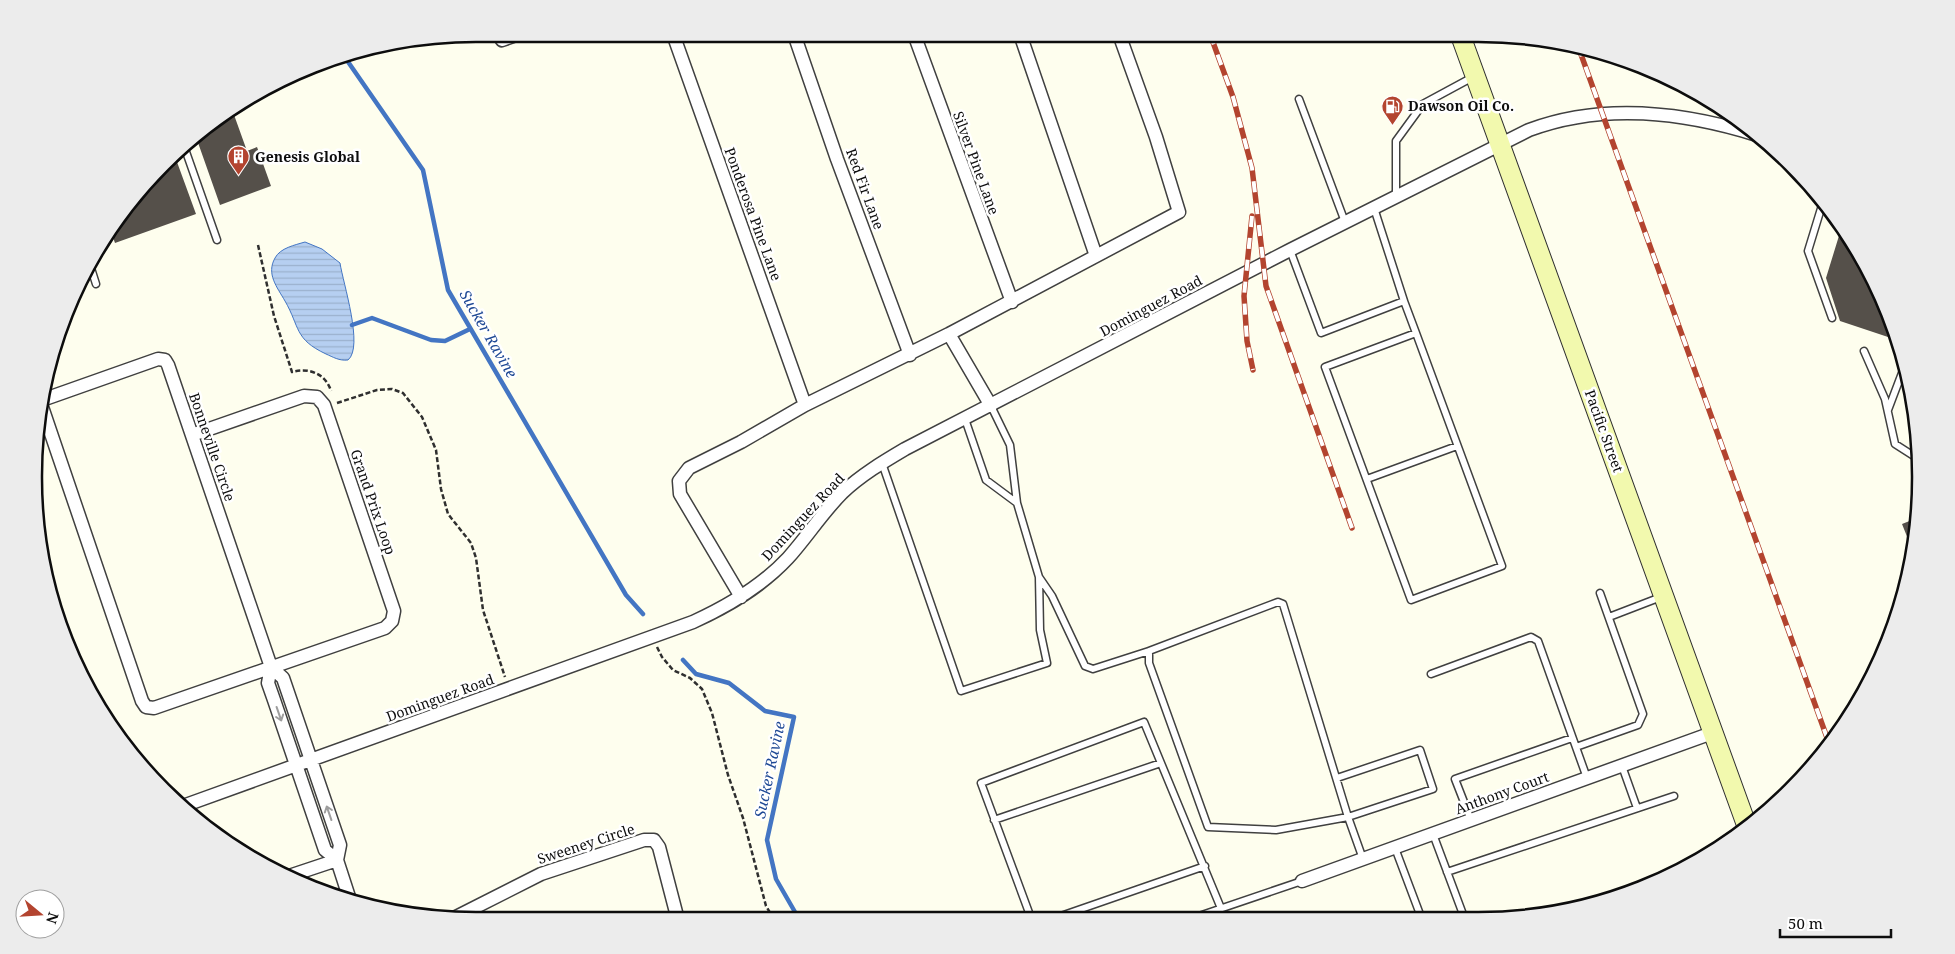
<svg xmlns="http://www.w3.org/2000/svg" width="1955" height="954" font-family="'Noto Serif',serif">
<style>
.water{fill:url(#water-rules);stroke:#4375c3}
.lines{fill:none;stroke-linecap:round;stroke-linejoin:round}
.stream{stroke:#4375c3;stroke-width:4.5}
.building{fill:#55504a}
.lane-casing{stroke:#404040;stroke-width:9}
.street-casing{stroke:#404040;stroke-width:15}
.secondary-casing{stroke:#2f2f2f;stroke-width:21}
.path{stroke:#2f2f2f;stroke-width:2.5;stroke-dasharray:5 2.5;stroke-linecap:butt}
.lane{stroke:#fff;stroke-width:6}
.street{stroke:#fff;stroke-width:12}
.secondary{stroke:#f2f9ae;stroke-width:19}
.rail-casing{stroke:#b3442f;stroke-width:5.5}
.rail{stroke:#fff;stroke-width:4;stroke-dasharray:11;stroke-linecap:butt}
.oneway{stroke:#9e9e9e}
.labels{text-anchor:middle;stroke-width:5;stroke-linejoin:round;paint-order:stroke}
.poi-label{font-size:14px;font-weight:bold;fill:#0d0d0d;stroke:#fff;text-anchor:start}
.street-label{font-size:14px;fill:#0d0d0d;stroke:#fff}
.water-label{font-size:15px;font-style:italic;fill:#1f4995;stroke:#fff}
.rim{fill:none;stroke:#0d0d0d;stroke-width:2.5}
</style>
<defs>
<pattern id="water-rules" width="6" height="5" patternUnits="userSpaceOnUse" patternTransform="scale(1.25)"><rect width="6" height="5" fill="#b6cff1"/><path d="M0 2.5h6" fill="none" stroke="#9bb1cd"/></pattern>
</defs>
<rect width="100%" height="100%" fill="#fefeee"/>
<path class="water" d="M 305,242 L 322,249 L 340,263 C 343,283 364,347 348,360 C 339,361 333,357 326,354 C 294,339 300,327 285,301 C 277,287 266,274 275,258 C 280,248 295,245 305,242 Z"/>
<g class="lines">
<path class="stream" d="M 344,56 L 423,170 L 448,290 L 626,595 L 643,614
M 352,325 L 372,318 L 431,340 L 445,341 L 470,329
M 683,660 L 696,674 L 729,683 L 765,711 L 794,717 L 767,840 L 776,879 L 799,919"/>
</g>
<path class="building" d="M 233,112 L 247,151 L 257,147 L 271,186 L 220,205 L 196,137 L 207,126 Z
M 177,162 L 196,214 L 115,243 L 110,229 L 170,165 Z
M 1842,226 L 1888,308 L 1897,340 L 1840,321 L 1826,278 Z
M 1917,518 L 1916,535 L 1914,554 L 1902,524 Z"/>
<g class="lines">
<defs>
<path id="lane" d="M 1299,99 L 1345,222
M 185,149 L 217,240
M 1396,197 L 1396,141 L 1423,104 L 1473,77
M 1823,202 L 1808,251 L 1832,318
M 1290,250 L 1321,333 L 1404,301 L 1374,208
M 90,265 L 96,284
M 1404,301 L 1416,333 L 1502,566 L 1411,600 L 1325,367 L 1416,333
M 1864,351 L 1885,399 L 1895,444 L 1920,460
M 991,406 L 1010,445 L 1017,503
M 1888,410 L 1905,365
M 882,463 L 961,691 L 1047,663 L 1040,630 L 1039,577 L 1017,503 L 986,480 L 965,419
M 1367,479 L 1457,446
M 1039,577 L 1052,596 L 1085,666 L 1093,669 L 1149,651
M 1609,617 L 1661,597
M 1431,674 L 1531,637 L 1538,641 L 1587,778
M 1576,747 L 1638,725 L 1643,714 L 1600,593
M 1622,766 L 1637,808
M 1337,778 L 1420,750 L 1433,789 L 1348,817 L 1283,604 L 1278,602 L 1149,651 L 1149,663 L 1208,827 L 1276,830 L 1348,817 L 1363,859
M 994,820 L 1161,763
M 1471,820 L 1455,779 L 1572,738
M 1433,834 L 1464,917
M 1395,848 L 1421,917
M 1447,872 L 1674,796
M 1031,918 L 981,783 L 1144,722 L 1225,918
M 1055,918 L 1205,866
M 1193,918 L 1302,881"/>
<path id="street" d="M 498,34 L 502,40 L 519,34
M 673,34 L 805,405
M 794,34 L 837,159 L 910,355
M 914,34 L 1012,302
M 1020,34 L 1096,256
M 949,334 L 991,406
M 42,400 L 158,359 L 165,360 L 168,365 L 271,667 L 283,678 L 340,845 L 337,860 L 350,900
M 42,407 L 142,701 L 146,707 L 154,708 L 385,628 L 392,621 L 394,611 L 324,405 L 317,397 L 304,396 L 192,435
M 741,597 L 680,494 L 679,481 L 689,468 L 741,442 L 805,405 L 949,334 L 1179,212 L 1156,137 L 1119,34
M 271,667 L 268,683 L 274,700 L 325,850 L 337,860
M 183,806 L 693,622 C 728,606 761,587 788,558 C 807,537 822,513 842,493 C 861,475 883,462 905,449 L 1290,250 L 1529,130 C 1604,102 1683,112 1757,135
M 289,876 L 337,860
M 1302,881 L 1712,733
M 454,918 L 541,874 L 644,840 L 654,840 L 659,847 L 678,920"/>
<path id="secondary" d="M 1460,34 L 1748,829"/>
</defs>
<use href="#lane" class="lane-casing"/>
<use href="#street" class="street-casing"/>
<use href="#secondary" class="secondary-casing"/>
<path class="path" d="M 258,245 L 274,316 L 292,372 C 309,367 326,374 331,391
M 337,403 L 377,390 L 392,389 L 403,393 L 422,417 L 436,450 L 441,489 L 448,514 L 471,543 L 476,558 L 483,610 L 505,677
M 657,647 L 662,657 L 673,670 L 690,678 L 702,689 L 712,713 L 728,775 L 743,818 L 766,906 L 774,919"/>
<use href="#lane" class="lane"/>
<use href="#street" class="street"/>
<use href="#secondary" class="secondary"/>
<defs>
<path id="rail" d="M 1210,34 L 1233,97 L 1252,168 L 1266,286 L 1352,528
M 1578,46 L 1830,746
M 1252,216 L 1244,296 L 1247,341 L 1253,370"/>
</defs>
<use href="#rail" class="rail-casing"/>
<use href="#rail" class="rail"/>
</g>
<defs><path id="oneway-shaft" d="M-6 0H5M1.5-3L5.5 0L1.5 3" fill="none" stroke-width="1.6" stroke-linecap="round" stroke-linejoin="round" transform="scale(1.25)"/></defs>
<g class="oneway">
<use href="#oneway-shaft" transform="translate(279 714) rotate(71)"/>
<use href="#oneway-shaft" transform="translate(329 813) rotate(-109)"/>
</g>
<defs>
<symbol id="fuel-pin" viewBox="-11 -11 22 30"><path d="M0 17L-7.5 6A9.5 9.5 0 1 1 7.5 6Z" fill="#b3442f" stroke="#fff"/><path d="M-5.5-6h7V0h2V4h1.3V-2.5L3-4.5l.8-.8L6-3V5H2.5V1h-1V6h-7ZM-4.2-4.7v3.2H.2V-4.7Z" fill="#fff"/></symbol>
<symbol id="building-pin" viewBox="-11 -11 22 30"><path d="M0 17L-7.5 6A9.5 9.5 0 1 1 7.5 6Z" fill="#b3442f" stroke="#fff"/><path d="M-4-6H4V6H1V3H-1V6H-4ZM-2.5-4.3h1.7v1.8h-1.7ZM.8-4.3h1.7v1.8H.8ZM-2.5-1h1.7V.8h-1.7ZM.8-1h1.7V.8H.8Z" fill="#fff"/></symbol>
</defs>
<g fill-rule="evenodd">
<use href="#fuel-pin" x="1380" y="94" width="25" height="34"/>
<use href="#building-pin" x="226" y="144" width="25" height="34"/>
</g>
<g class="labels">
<g class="poi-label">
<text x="1408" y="111">Dawson Oil Co.</text>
<text x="255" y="162">Genesis Global</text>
</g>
<g class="street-label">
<text transform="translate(976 163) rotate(70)" y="5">Silver Pine Lane</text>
<text transform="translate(865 189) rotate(70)" y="5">Red Fir Lane</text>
<text transform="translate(753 214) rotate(70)" y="5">Ponderosa Pine Lane</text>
<text transform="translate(1151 306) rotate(-28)" y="5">Dominguez Road</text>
<text transform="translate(1604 431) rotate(70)" y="5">Pacific Street</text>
<text transform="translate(212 447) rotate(71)" y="5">Bonneville Circle</text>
<text transform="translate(373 502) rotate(71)" y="5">Grand Prix Loop</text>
<text transform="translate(803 517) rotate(-47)" y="5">Dominguez Road</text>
<text transform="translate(440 698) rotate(-20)" y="5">Dominguez Road</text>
<text transform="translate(1502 793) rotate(-20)" y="5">Anthony Court</text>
<text transform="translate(586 844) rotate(-18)" y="5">Sweeney Circle</text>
</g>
<g class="water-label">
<text transform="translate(488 334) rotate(60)" y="5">Sucker Ravine</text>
<text transform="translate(770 770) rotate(-78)" y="5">Sucker Ravine</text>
</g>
</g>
<path d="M0 0H1955V954H0ZM476 42H1478A434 434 0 0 1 1912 476V478A434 434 0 0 1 1478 912H476A434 434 0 0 1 42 478V476A434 434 0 0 1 476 42Z" fill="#ececec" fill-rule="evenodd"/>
<path class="rim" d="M476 42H1478A434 434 0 0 1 1912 476V478A434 434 0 0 1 1478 912H476A434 434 0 0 1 42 478V476A434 434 0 0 1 476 42Z"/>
<g transform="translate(40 914) rotate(108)"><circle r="24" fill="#ffffff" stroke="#9e9e9e"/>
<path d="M0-4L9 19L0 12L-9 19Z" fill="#b3442f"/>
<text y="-8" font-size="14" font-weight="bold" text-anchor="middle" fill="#0d0d0d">N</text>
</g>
<path d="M1780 929v8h111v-8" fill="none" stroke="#0d0d0d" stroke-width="2.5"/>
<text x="1788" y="929" font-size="15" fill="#0d0d0d" stroke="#ffffff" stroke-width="4" paint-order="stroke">50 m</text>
</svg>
